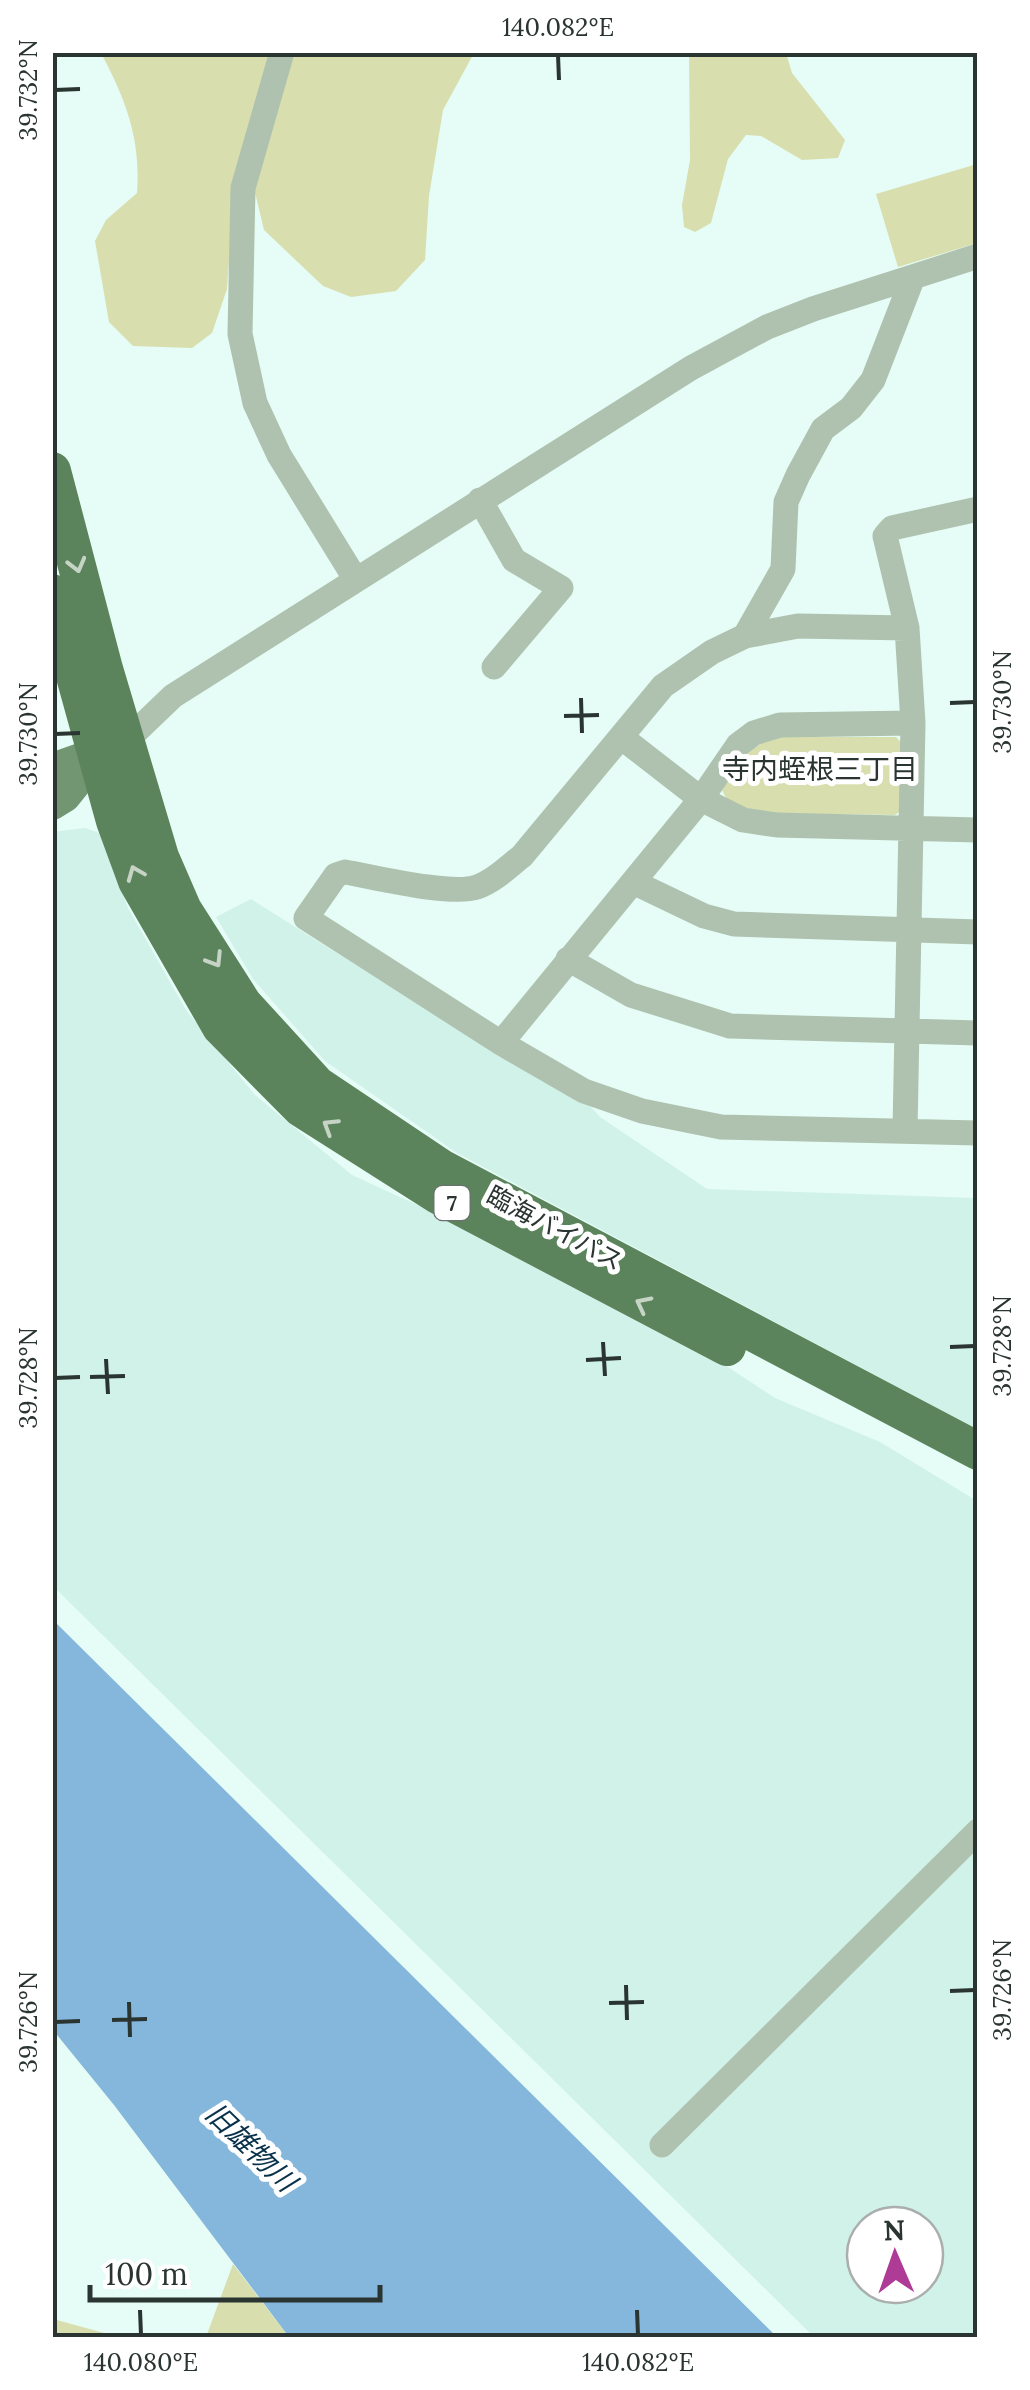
<svg xmlns="http://www.w3.org/2000/svg" width="1030" height="2390" font-family="Lora,'Noto Sans JP',serif">
<style>
.built{fill:#d1f2e8;fill-rule:evenodd}
.green{fill:#d8deae}
.water{fill:#85b7dc}
.lines{fill:none;stroke-linecap:round;stroke-linejoin:round}
.minor{stroke:#afc2af;stroke-width:25}
.major{stroke:#729572;stroke-width:32}
.highway{stroke:#5c845c;stroke-width:38}
.oneway{stroke:#c6d4c6}
.ticks{fill:none;stroke:#2a3431;stroke-width:4}
.labels{text-anchor:middle;stroke-width:10;stroke-linejoin:round;paint-order:stroke}
.shield{fill:#fff;stroke:#6a716f;stroke-width:2.5}
.shield-label{font-size:22px;font-weight:bold;fill:#2a3431}
.street-label{font-size:25px;fill:#2a3431;stroke:#fff}
.neighbourhood-label{font-size:28px;fill:#2a3431;stroke:#fff}
.water-label{font-size:28px;font-style:italic;fill:#08314a;stroke:#fff}
.neatline{fill:none;stroke:#2a3431;stroke-width:4}
.ticks-label{font-size:25px;text-anchor:middle;fill:#2a3431}
</style>
<rect width="100%" height="100%" fill="#e5fdf6"/>
<path class="built" d="M 85,828 L 102,834 L 128,908 L 186,1010 L 255,1095 L 352,1175 L 437,1214 L 708,1354 L 775,1398 L 880,1442 L 977,1501 L 977,2337 L 814,2337 L 53,1586 L 52,832 ZM 865,2225 L 925,2225 L 925,2285 L 865,2285 Z
M 251,899 L 464,1033 L 589,1105 L 600,1117 L 707,1189 L 977,1198 L 977,1429 L 457,1153 L 325,1061 L 253,979 L 216,917 Z"/>
<path class="green" d="M 101,53 L 269,53 L 235,178 L 227,289 L 212,333 L 192,348 L 133,346 L 109,322 L 95,241 L 106,220 L 137,193 C 141,139 126,100 101,53 Z
M 292,53 L 474,53 L 443,110 L 429,196 L 425,260 L 396,291 L 351,297 L 323,286 L 264,230 L 252,180 Z
M 689,53 L 786,53 L 792,73 L 845,140 L 838,158 L 802,160 L 761,136 L 746,135 L 728,159 L 711,223 L 695,232 L 684,227 L 682,205 L 690,160 Z
M 977,164 L 977,243 L 898,267 L 876,194 Z
M 772,737 L 896,737 L 906,747 L 906,807 L 895,815 L 750,813 L 728,802 L 722,790 L 743,755 Z
M 233,2264 L 289,2337 L 206,2337 Z
M 53,2319 L 119,2337 L 53,2337 Z"/>
<path class="water" d="M 53,1620 L 777,2337 L 289,2337 L 114,2105 L 53,2030 Z"/>
<g class="lines">
<path class="minor" d="M 282,52 L 243,188 L 240,334 L 255,403 L 279,455 L 356,580
M 480,500 L 514,560 L 561,588 L 494,667
M 907,628 L 798,626 L 745,636 L 712,652 L 663,686 L 522,856 C 508,867 494,881 477,887 C 451,896 374,877 345,872 L 336,875 L 306,918 L 501,1043 L 584,1091 L 642,1111 L 721,1127 L 978,1133
M 745,636 L 783,569 L 786,502 L 798,475 L 823,429 L 851,408 L 873,380 L 913,277
M 621,737 L 701,799 L 743,820 L 777,825 L 978,830
M 125,742 L 173,696 L 691,368 L 767,327 L 813,309 L 978,256
M 633,882 L 704,916 L 734,924 L 978,932
M 568,959 L 631,995 L 730,1026 L 978,1033
M 501,1043 L 701,799 L 738,745 L 754,733 L 780,725 L 913,723
M 905,1130 L 913,723 L 907,628 L 885,536 L 892,528 L 978,509
M 662,2145 L 978,1831"/>
<path class="major" d="M 52,769 L 117,746
M 52,804 L 65,796 L 98,755"/>
<path class="highway" d="M 52,471 L 104,669 L 160,857 L 183,910 L 243,1004 L 317,1085 L 441,1168 L 978,1451
M 52,593 L 115,821 L 137,881 L 221,1027 L 301,1108 L 438,1195 L 727,1347"/>
</g>
<defs><path id="oneway-chevron" d="M-2-3.5L2.5 0L-2 3.5" fill="none" stroke-width="1.6" stroke-linecap="round" stroke-linejoin="round" transform="scale(2.5)"/></defs>
<g class="oneway">
<use href="#oneway-chevron" transform="translate(77 565) rotate(75)"/>
<use href="#oneway-chevron" transform="translate(135 873) rotate(-112)"/>
<use href="#oneway-chevron" transform="translate(215 960) rotate(58)"/>
<use href="#oneway-chevron" transform="translate(330 1126) rotate(-148)"/>
<use href="#oneway-chevron" transform="translate(643 1304) rotate(-153)"/>
</g>
<path class="ticks" d="M 558,55 L 559,80M 55,90 L 80,89M 581,698 L 582,733M 950,703 L 975,702M 564,716 L 599,715M 55,734 L 80,733M 603,1342 L 605,1376M 950,1347 L 975,1346M 106,1359 L 108,1394M 586,1360 L 621,1358M 90,1377 L 125,1376M 55,1378 L 80,1377M 626,1985 L 627,2020M 950,1991 L 975,1990M 129,2002 L 130,2037M 609,2003 L 644,2002M 112,2020 L 147,2019M 55,2022 L 80,2021M 140,2310 L 141,2335M 637,2310 L 638,2335"/>
<g class="labels">
<rect class="shield" x="434.5" y="1186" width="35" height="34" rx="8"/>
<g class="shield-label">
<text x="452" y="1211">7</text>
</g>
<g class="street-label">
<text transform="translate(555 1228) rotate(28)" y="9">臨海バイパス</text>
</g>
<g class="neighbourhood-label">
<text x="820" y="779">寺内蛭根三丁目</text>
</g>
<g class="water-label">
<text transform="translate(251 2147) rotate(44)" y="10">旧雄物川</text>
</g>
</g>
<rect width="1030" height="2390" fill="none" stroke="#ffffff" stroke-width="110"/>
<g transform="translate(895 2255) rotate(358)"><circle r="48" fill="#ffffff" stroke="#aaaead" stroke-width="2.5"/>
<path d="M0-8L18 38L0 25L-18 38Z" fill="#ae3b96"/>
<text y="-15" font-size="28" font-weight="bold" text-anchor="middle" fill="#2a3431">N</text>
</g>
<path d="M90 2285v15h290v-15" fill="none" stroke="#2a3431" stroke-width="5"/>
<text x="105" y="2285" font-size="30" fill="#2a3431" stroke="#ffffff" stroke-width="8" paint-order="stroke">100 m</text>
<rect x="55" y="55" width="920" height="2280" class="neatline"/>
<g class="ticks-label">
<text x="558" y="36">140.082°E</text>
<text transform="translate(28 90) rotate(-90)" y="9">39.732°N</text>
<text transform="translate(1002 702) rotate(-90)" y="9">39.730°N</text>
<text transform="translate(28 734) rotate(-90)" y="9">39.730°N</text>
<text transform="translate(1002 1346) rotate(-90)" y="9">39.728°N</text>
<text transform="translate(28 1378) rotate(-90)" y="9">39.728°N</text>
<text transform="translate(1002 1990) rotate(-90)" y="9">39.726°N</text>
<text transform="translate(28 2022) rotate(-90)" y="9">39.726°N</text>
<text x="141" y="2371">140.080°E</text>
<text x="638" y="2371">140.082°E</text>
</g>
</svg>
